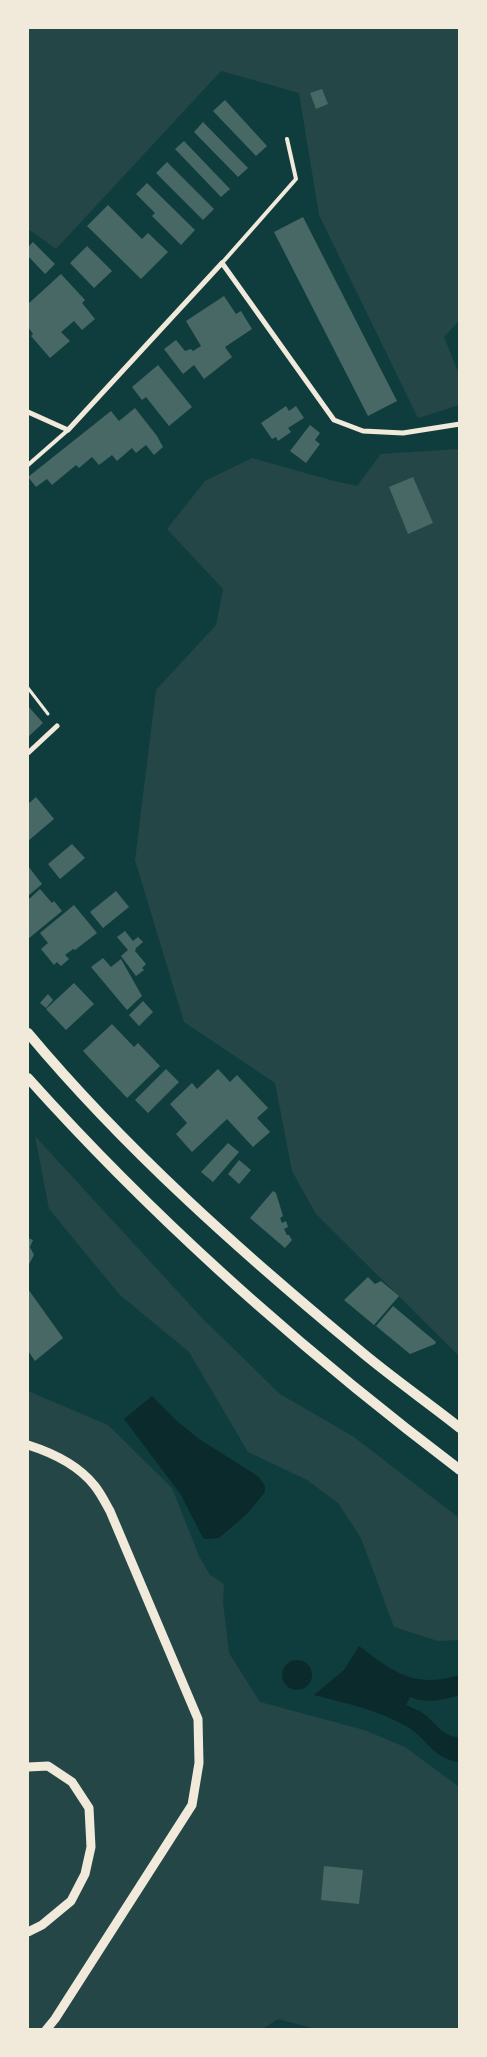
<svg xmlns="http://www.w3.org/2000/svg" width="487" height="2057" font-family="Poppins,sans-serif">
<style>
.green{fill:#244646}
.water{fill:#0a2a2b}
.building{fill:#486865}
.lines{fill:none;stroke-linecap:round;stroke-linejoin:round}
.path{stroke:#f1e9da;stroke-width:3}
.service{stroke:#f1e9da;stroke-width:4}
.minor{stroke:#f1e9da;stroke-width:5}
.tertiary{stroke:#f1e9da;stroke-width:9}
.secondary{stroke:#f1e9da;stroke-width:10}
</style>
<rect width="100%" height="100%" fill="#0f3d3e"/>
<path class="green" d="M 28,28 L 459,28 L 459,321 L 444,337 L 459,374 L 459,405 L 418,418 L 319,215 L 299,93 L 221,71 L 56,249 L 28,229 Z
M 459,449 L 459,1356 L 316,1214 L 292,1171 L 275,1083 L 184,1022 L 135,860 L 156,690 L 216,625 L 223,589 L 167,529 L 205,481 L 252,458 L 334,481 L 357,486 L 381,454 Z
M 35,1136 L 202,1318 L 280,1394 L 354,1437 L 459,1518 L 459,1640 L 438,1641 L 394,1627 L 361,1538 L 338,1503 L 307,1480 L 248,1452 L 189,1352 L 120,1295 L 49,1209 Z
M 28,1391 L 108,1425 L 172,1488 L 199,1556 L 210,1575 L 224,1584 L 223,1602 L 229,1653 L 260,1702 L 364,1730 L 405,1747 L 459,1787 L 459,2028 L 316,2029 L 278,2019 L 261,2030 L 28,2029 Z"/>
<path class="water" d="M 152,1396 L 178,1422 L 199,1439 L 259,1477 L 265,1486 L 265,1492 L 247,1514 L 219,1538 L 205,1539 L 202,1536 L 181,1495 L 124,1419 Z
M 359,1646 C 393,1672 415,1689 459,1675 L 459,1695 C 444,1700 425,1704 410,1697 L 406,1705 C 412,1708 419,1710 424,1714 C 436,1723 443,1737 459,1737 L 459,1762 C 433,1759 427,1738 406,1726 C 378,1710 345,1703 314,1695 L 344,1670 Z
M282 1675a15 15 0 1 1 30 0a15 15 0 1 1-30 0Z"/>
<path class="building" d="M 322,89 L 328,104 L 316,109 L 310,93 Z
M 225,100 L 267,146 L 256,156 L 213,111 Z
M 203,122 L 248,168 L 238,177 L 194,132 Z
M 184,141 L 230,189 L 221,197 L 175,149 Z
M 167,162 L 214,209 L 203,220 L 156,173 Z
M 147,183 L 195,230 L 181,245 L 152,216 L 155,213 L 136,194 Z
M 108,205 L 142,239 L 148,233 L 168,252 L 141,279 L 87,226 Z
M 303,217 L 397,401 L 368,416 L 274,232 Z
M 33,242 L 55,264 L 45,274 L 28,256 L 28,247 Z
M 87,246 L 112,271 L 94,288 L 70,263 Z
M 61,274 L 85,300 L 82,303 L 95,319 L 82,330 L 74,321 L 61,332 L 70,341 L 50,358 L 31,336 L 33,334 L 28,327 L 28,304 Z
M 224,296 L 236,314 L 241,311 L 252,329 L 225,347 L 232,357 L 204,379 L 194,365 L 183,374 L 164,349 L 176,340 L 185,351 L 191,349 L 193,351 L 201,346 L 186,321 Z
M 158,365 L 192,407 L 169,426 L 146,397 L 142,400 L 132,387 Z
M 286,406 L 289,411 L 296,406 L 304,418 L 288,428 L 291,432 L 278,441 L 276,437 L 272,439 L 261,423 Z
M 135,408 L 157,436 L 163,447 L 154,455 L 146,445 L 136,453 L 132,448 L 117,461 L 112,455 L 99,465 L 92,457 L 79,468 L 76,465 L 52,485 L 47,479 L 36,487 L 28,477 L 111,411 L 119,421 Z
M 310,425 L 320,433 L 315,440 L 320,444 L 306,463 L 290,451 Z
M 413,477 L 433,523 L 408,534 L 389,487 Z
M 28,706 L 43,723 L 28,737 Z
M 36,797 L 54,819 L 28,841 L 28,804 Z
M 72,844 L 85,858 L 60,879 L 48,864 Z
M 28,866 L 42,884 L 28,896 Z
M 40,889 L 52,903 L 54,901 L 62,911 L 28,939 L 28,900 Z
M 116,891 L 129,907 L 103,928 L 90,912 Z
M 74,905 L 97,933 L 75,950 L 73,949 L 65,955 L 69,959 L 61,966 L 57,962 L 54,965 L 41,949 L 48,943 L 40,933 Z
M 125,931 L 133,941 L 138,937 L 143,942 L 136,948 L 135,951 L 146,964 L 142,968 L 144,970 L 136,976 L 121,956 L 128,950 L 117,937 Z
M 103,958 L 111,967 L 121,959 L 142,996 L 127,1010 L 91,967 Z
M 74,983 L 94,1004 L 66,1030 L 46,1009 Z
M 48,994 L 53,1000 L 46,1008 L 40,1003 Z
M 143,1001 L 153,1012 L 139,1026 L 129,1015 Z
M 112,1024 L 134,1047 L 138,1043 L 160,1066 L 127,1098 L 83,1051 Z
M 166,1069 L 179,1082 L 148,1113 L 135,1100 Z
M 218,1069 L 230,1082 L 237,1075 L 268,1108 L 257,1118 L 270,1132 L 253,1147 L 227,1119 L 192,1152 L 176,1134 L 187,1123 L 170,1104 L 192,1083 L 197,1089 Z
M 228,1143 L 239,1152 L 213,1182 L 201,1172 Z
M 239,1160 L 251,1170 L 239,1184 L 228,1174 Z
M 273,1191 L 276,1193 L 283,1216 L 280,1218 L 282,1223 L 286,1221 L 288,1227 L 284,1229 L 287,1235 L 289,1235 L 292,1240 L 285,1248 L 250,1218 Z
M 28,1238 L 33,1240 L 30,1247 L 34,1255 L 28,1266 Z
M 368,1277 L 375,1284 L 381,1281 L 399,1296 L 374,1325 L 344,1300 Z
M 28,1289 L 63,1338 L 35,1361 L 28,1351 Z
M 393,1306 L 436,1342 L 435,1344 L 410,1354 L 376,1326 Z
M 324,1866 L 363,1870 L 359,1904 L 321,1900 Z"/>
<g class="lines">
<path class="path" d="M 28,688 L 48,714"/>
<path class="service" d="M 222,263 L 296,179 L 287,139
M 28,465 L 68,430"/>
<path class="minor" d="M 28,412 L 68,430 L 222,263 L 334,420 L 363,431 L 403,433 L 460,424
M 28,753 L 57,726"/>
<path class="tertiary" d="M 28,1445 C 50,1452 78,1465 94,1485 C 100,1492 105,1502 110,1511 L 198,1719 L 199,1763 L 192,1805 L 55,2019 L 46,2030
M 28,1767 L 48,1766 L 72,1782 L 89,1808 L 91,1847 L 85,1874 L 71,1901 L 42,1925 L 28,1932"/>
<path class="secondary" d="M 28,1033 C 125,1149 241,1252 358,1349 C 391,1377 426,1401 460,1428
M 28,1078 C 158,1223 304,1352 460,1470"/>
</g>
<rect width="487" height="2057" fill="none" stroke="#f1e9da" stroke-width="58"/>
</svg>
